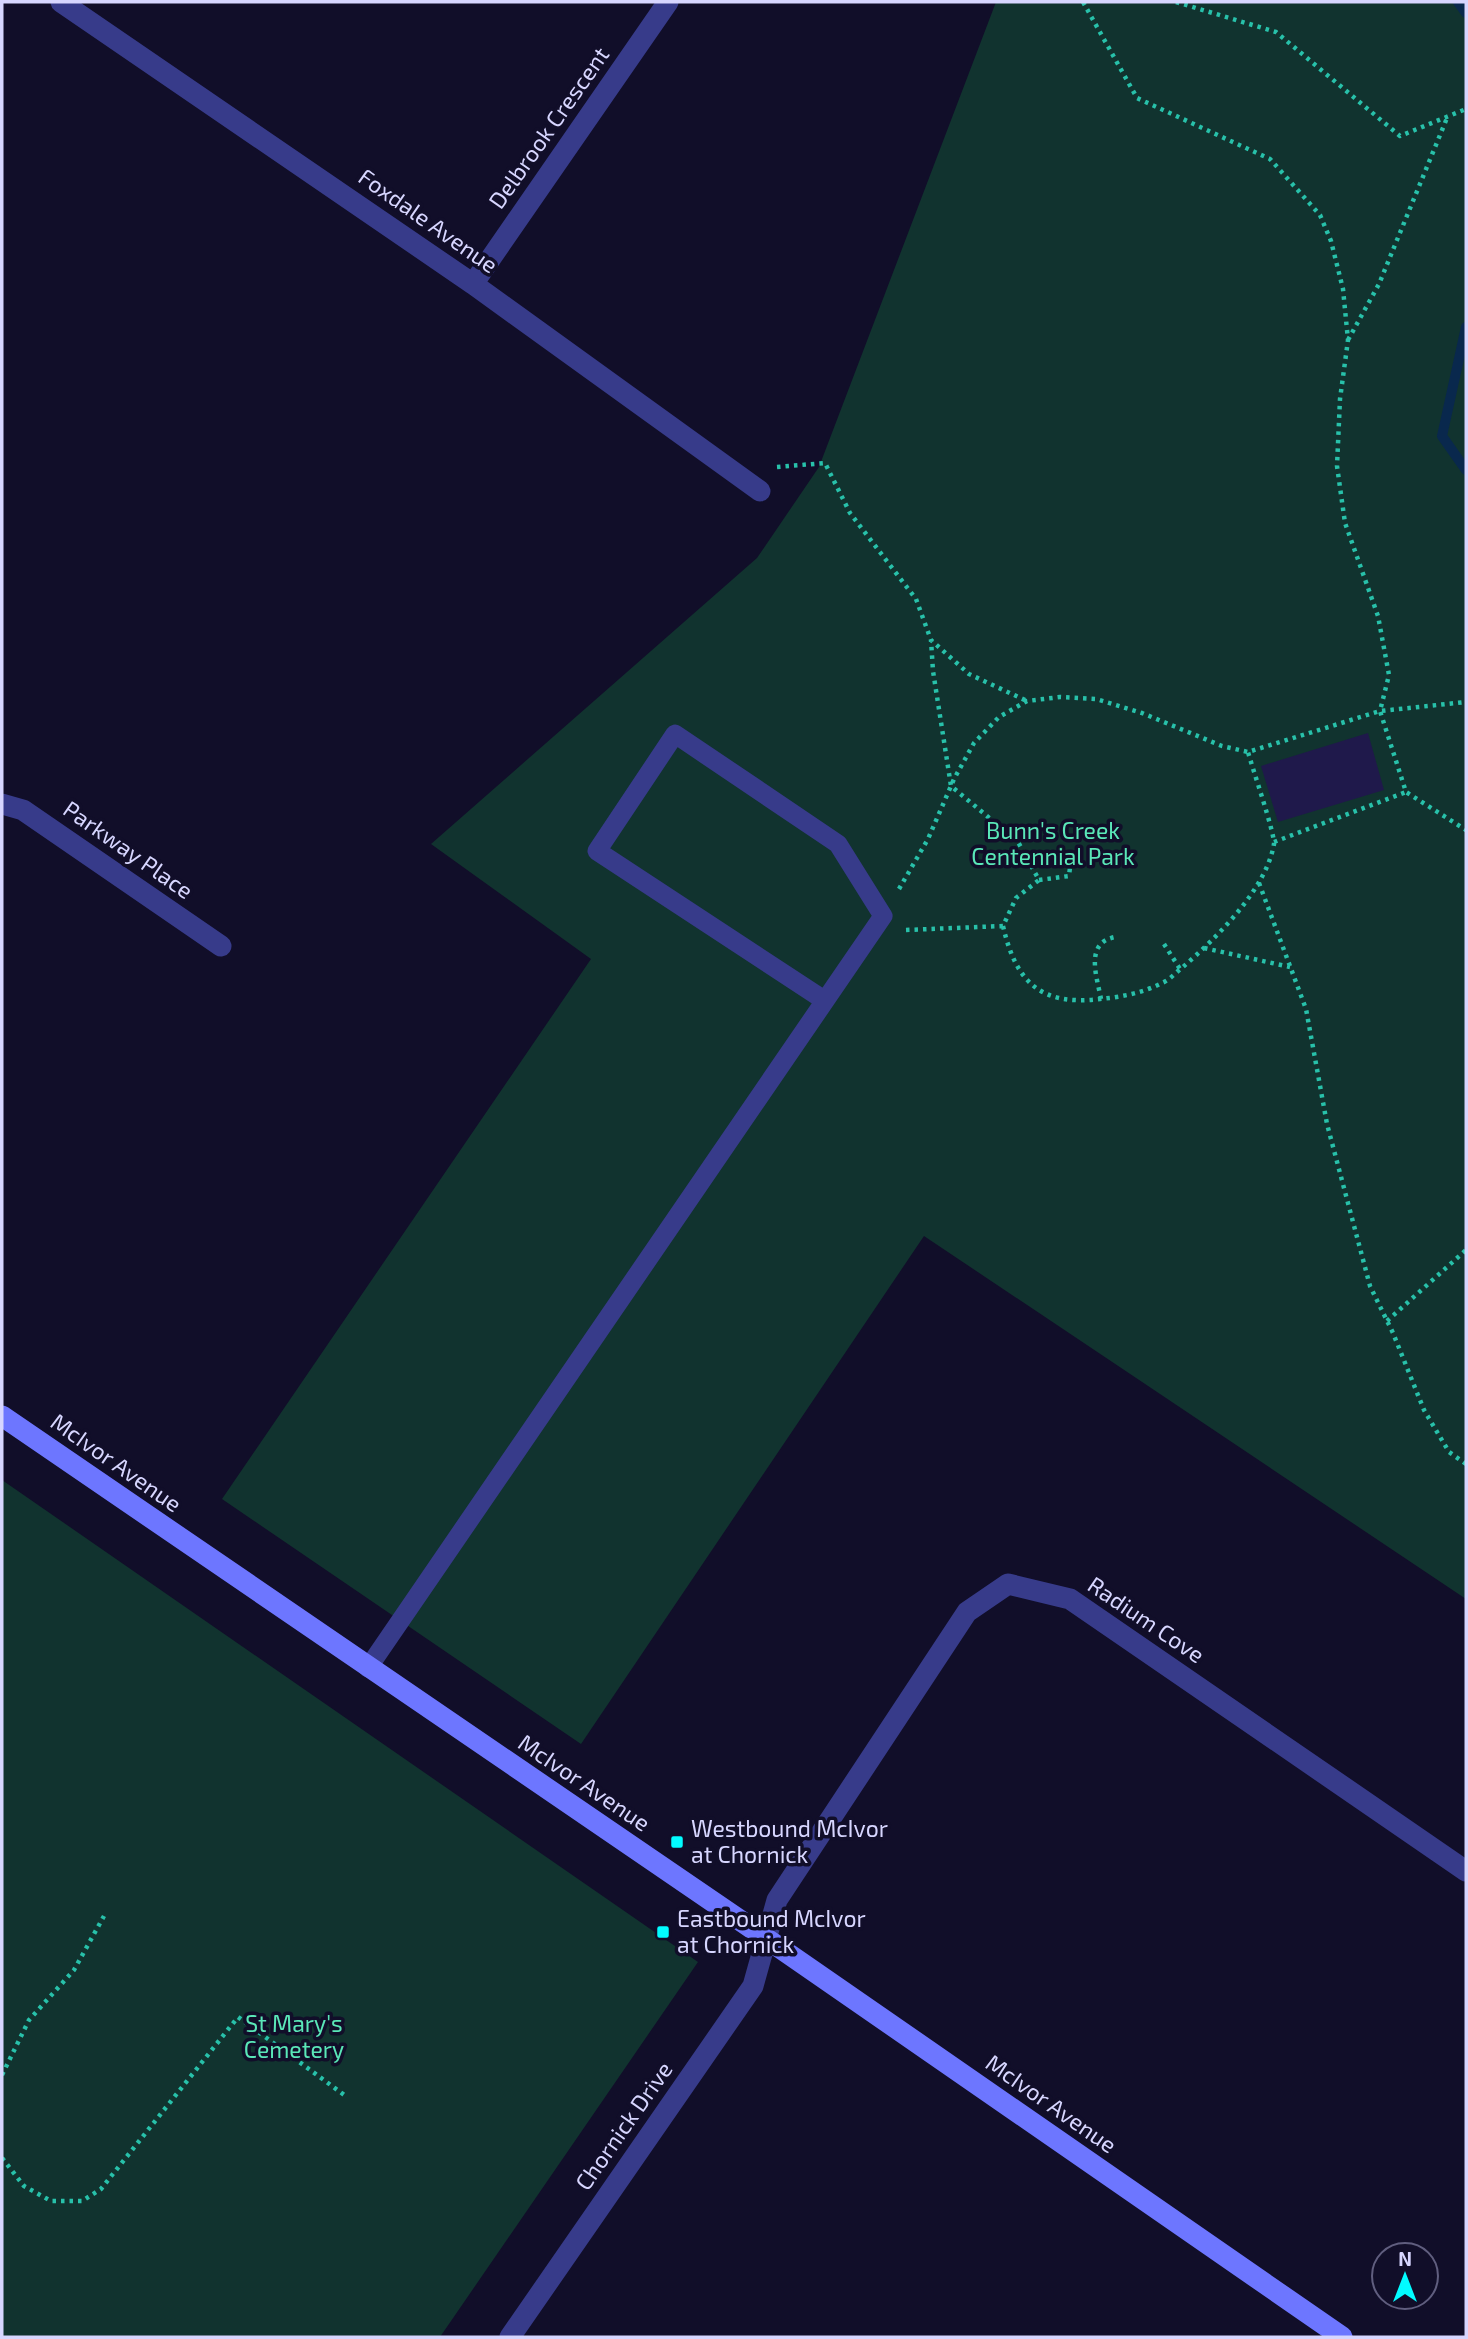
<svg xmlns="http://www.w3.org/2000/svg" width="1468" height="2339" font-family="'Exo 2',sans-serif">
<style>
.green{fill:#11332f}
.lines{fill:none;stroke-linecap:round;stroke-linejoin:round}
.stream{stroke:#09284d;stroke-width:10}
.building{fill:#1f194b}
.path{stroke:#28c1aa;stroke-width:4.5;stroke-dasharray:3.5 5;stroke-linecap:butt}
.lane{stroke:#373b8a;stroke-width:19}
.street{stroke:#373b8a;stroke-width:21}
.secondary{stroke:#6d76ff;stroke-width:21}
.poi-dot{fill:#02fcff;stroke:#110e29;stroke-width:2.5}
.labels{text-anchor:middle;stroke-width:7;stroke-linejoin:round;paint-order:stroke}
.street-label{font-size:23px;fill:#d7d6ff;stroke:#110e29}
.park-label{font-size:23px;fill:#5ae7b8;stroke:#110e29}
.poi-label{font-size:23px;fill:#d7d6ff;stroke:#110e29;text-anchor:start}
</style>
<rect width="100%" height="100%" fill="#110e29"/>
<path class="green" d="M 996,2 L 1466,2 L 1466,1599 L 924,1236 L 581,1744 L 222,1499 L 591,959 L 431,844 L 757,558 L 819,467 Z
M 2,1480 L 698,1962 L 440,2337 L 2,2337 Z"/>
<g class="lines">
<path class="stream" d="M 1458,2 L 1466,13
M 1466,327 L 1442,436 L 1466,470"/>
</g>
<path class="building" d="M 1368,733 L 1384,790 L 1278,822 L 1261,766 Z"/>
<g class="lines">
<path class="path" d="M 1083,2 L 1137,98 L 1270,159 L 1320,215 L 1331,241 L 1343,289 L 1348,340 L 1340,399 L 1337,466 L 1345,523 L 1378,616 L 1389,675 L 1380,711 L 1406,792 L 1466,830
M 1176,2 L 1276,32 L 1400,136 L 1466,109
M 1348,340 L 1379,284 L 1447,118
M 777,467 L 825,463 L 850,513 L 916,599 L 931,640 L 969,674 L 1027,701
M 1274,842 L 1406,792
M 1039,880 L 1069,876 L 1071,859
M 1259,883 L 1306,1009 L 1327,1124 L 1370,1286 L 1393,1333 L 1424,1410 L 1449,1452 L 1466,1464
M 899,889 L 928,839 L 954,779 L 974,743 L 999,717 L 1027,701 L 1060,697 L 1096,699 L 1142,713 L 1222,746 L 1248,752 L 1380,711 L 1466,702
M 1003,926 C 1016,983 1041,1006 1100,999 C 1121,997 1143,993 1162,983 C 1170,980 1176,972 1183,967 C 1216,938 1266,890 1274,844 C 1275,834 1252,767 1248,752
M 906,930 L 1003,926 L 1016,898 L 1039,880 L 1018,842 L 951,786 L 933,671 L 931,640
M 1164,944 L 1180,969
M 1204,948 L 1290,967
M 1101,999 C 1097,977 1084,943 1115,937
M 1387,1321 L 1466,1250
M 2,2075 L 29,2020 L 74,1970 L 104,1916
M 2,2158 L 24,2186 L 51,2201 L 82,2201 L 101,2189 L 238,2017 L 347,2097"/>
<path class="lane" d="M 368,1668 L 883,916 L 838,844 L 675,734 L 597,851 L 824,1000"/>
<path class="street" d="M 61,2 L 473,284 L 760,491
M 473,284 L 668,2
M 2,804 L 23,810 L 221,946
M 510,2337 L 753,1986 L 777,1900 L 967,1612 L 1008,1584 L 1070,1599 L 1466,1871"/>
<path class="secondary" d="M 2,1416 L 744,1923 L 1342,2337"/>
</g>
<g class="poi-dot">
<rect x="670" y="1835" width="14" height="14" rx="3.5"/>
<rect x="656" y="1925" width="14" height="14" rx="3.5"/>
</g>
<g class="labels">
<g class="street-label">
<text transform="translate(549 128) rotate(-55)" y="8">Delbrook Crescent</text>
<text transform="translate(428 221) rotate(35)" y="8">Foxdale Avenue</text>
<text transform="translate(128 850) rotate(35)" y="8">Parkway Place</text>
<text transform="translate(116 1463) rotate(35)" y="8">McIvor Avenue</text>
<text transform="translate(1146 1620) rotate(34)" y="8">Radium Cove</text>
<text transform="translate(584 1783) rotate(34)" y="8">McIvor Avenue</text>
<text transform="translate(1051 2104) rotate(35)" y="8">McIvor Avenue</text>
<text transform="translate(624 2126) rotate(-55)" y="8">Chornick Drive</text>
</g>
<g class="park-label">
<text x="1053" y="839">Bunn's Creek<tspan x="1053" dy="26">Centennial Park</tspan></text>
<text x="294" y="2032">St Mary's<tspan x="294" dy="26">Cemetery</tspan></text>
</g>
<g class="poi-label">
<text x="691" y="1837">Westbound McIvor<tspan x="691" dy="26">at Chornick</tspan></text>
<text x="677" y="1927">Eastbound McIvor<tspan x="677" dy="26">at Chornick</tspan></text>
</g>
</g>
<rect width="1468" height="2339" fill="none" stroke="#d7d6ff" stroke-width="7"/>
<g transform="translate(1405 2276)"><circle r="33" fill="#110e29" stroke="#605e7f" stroke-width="2"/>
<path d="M0-5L12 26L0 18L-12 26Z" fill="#02fcff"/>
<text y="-10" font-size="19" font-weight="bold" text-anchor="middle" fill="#d7d6ff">N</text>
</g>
</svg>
